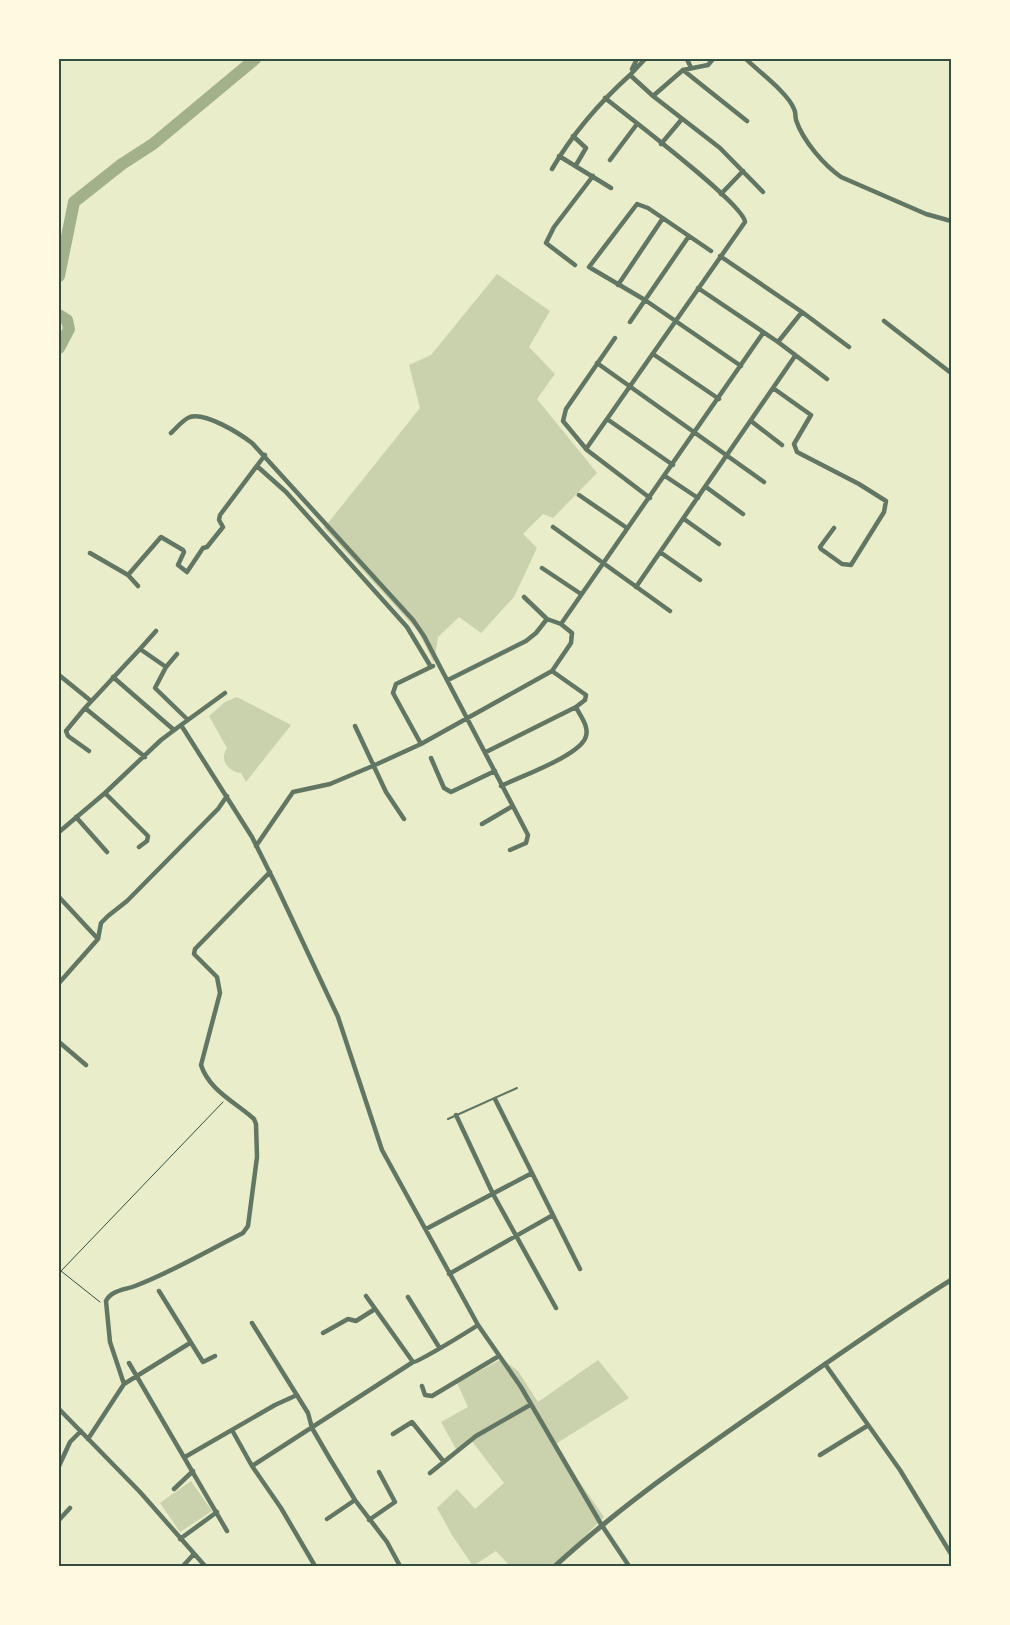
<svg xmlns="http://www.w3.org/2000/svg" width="1010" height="1625" font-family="'Asap Condensed',sans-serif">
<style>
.green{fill:#cad2ad}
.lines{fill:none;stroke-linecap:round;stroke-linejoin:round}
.river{stroke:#a3b18a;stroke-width:12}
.path{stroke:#344e41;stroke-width:1}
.service{stroke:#617663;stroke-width:2}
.minor{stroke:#617663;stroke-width:4.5}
.tertiary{stroke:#617663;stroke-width:5}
.neatline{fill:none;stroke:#344e41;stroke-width:2}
</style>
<rect width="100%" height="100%" fill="#e9edc9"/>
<path class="green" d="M 497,274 L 550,311 L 529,347 L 555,374 L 537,399 L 597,473 L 553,518 L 543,514 L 523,534 L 537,548 L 514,597 L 481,633 L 459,617 L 438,637 L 434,663 L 418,631 L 324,528 L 420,408 L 409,365 L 431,355 Z
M 237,697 L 291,725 L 246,782 L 241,773 C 228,772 219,759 227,748 L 209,716 L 225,702 Z
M 502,1359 L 518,1371 L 538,1402 L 598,1360 L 629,1398 L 554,1445 L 604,1517 L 555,1566 L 510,1566 L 496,1551 L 473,1566 L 452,1535 L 437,1508 L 457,1489 L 475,1509 L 504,1483 L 471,1440 L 456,1449 L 441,1422 L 468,1407 L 457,1383 Z
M 191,1481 L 212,1511 L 180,1532 L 160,1503 Z"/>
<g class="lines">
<path class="river" d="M 59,276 L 74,202 L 122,164 L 153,144 L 255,59
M 59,315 L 67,320 L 69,329 L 59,348"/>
<path class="path" d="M 100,1302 L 61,1271 L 223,1102"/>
<path class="service" d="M 448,1119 L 517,1088"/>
<path class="minor" d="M 687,59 L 691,68
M 746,59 C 758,71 788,93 794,109 C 796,112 795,116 796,120 C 803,141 824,165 841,177 L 926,214 L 951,221
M 632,69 L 637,59
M 683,70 L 747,121
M 630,75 L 645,59
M 653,96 L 683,70 L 708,65 L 713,59
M 573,136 L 586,148 L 576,165
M 661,144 L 682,119
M 559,156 L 611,188
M 610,160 L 637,124
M 552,169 C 573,133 599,103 630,75 L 653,96 L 720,148 L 763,192
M 721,194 L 743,171
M 711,251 L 648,208 L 637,204 L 589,267 L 645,300 L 741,366
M 720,256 L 802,312 L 849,347
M 575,265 L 546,243 L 554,227 L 593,176
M 618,285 L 663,218
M 698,288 L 778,342 L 827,379
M 884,321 L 951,373
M 630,322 L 689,236
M 615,338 L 566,409 L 563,421 L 587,450 L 650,498
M 778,342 L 802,312
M 653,354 L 719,399
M 597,363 L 764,482
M 773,388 L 811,415 L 794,444 L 797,452 L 859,484 L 886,501 L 884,512 L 851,565 L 842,564 L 821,549 L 820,547 L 834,528
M 607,419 L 673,465
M 751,421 L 782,445
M 171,433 C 177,428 182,420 190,417 C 205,412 239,433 252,443 L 413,620 L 424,636 L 528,835 L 526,843 L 510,850
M 586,449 L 745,222 C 744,204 626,115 605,98
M 258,467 L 286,492 L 407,627 L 431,667
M 665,476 L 698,498
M 706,487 L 743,514
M 579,495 L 627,528
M 684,519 L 719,544
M 553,527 L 670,611
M 660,552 L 700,580
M 90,553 L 128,575 L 138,586
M 542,568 L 581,594
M 128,575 L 161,537 L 183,550 L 184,552 L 178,565 L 187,572 L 203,548 L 207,547 L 223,527 L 219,520 L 220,515 L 265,455
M 636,587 L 795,356
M 561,624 L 763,333
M 156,631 L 140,649 L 166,667
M 140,649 L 85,708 L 145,757
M 177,654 L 166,667 L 155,688 L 188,720
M 59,675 L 91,701
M 113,677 L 174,730
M 448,680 L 526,641 L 536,633 L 547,619
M 225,693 L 181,725 L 252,837 L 276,885 L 338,1017 L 382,1150 L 478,1325 L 521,1387 L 601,1524 L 629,1566
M 85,708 L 66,731 L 68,736 L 89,751
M 355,726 L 386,792 L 404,819
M 421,744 L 393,693 L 396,684 L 433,666
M 486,752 L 576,707 L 585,700 L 586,695 L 552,671
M 431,758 L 444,788 L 451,792 L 495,771
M 501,786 C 519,777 582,755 586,736 C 589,726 580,716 576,707
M 105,793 L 148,836 L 147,841 L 139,847
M 76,817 L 107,852
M 482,824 L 511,807
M 59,832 L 105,793 L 161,740 L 181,725
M 256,846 L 293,792 L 330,784 L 375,765 L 421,744 L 552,671 L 571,643 L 572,633 L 561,624 L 547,619 L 524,597
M 59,897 L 98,939
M 59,983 L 98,939 L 101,923 L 108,916 L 127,901 L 218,809 L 227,796
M 59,1042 L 86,1065
M 495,1099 L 580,1269
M 456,1115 L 493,1194 L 556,1308
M 426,1229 L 532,1173
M 449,1274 L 553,1215
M 159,1291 L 203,1362 L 215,1356
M 366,1296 L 413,1362 C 417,1363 469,1331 478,1325
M 408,1297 L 439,1347
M 252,1323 L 308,1413 L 312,1428 L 330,1459 L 355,1500 L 387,1542 L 400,1566
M 323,1333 L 348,1319 L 356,1321 L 375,1309
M 129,1363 L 227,1531
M 825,1364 L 900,1470 L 951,1554
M 124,1384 L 110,1342 L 106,1301 C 111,1290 125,1290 135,1286 C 172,1272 207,1251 243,1233 L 248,1226 L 257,1157 L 256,1124 L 254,1119 C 235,1102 209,1090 201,1065 L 220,993 L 217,977 L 194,954 L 195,949 L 270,872
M 422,1386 L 425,1395 L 432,1396 L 499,1356
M 59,1409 L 140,1492 L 205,1566
M 232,1430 L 252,1466
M 393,1434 L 412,1422 L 444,1462
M 88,1439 L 124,1384 L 190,1343
M 820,1455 L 867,1426
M 185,1457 L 275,1405 L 297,1395
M 59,1466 L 70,1442 L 81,1431
M 430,1473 L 476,1436 L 530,1405
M 174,1489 L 193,1471
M 327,1519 L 355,1500
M 59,1520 L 70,1508
M 369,1520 L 395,1502 L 379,1472
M 180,1539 L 217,1512
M 183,1566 L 193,1555
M 315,1566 L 281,1508 L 252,1466 L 413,1362"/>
<path class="tertiary" d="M 555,1566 C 623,1504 697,1453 772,1401 C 831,1360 890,1318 951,1280"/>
</g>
<rect width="1010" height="1625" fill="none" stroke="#fefae0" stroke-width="120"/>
<rect x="60" y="60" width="890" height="1505" class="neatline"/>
</svg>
